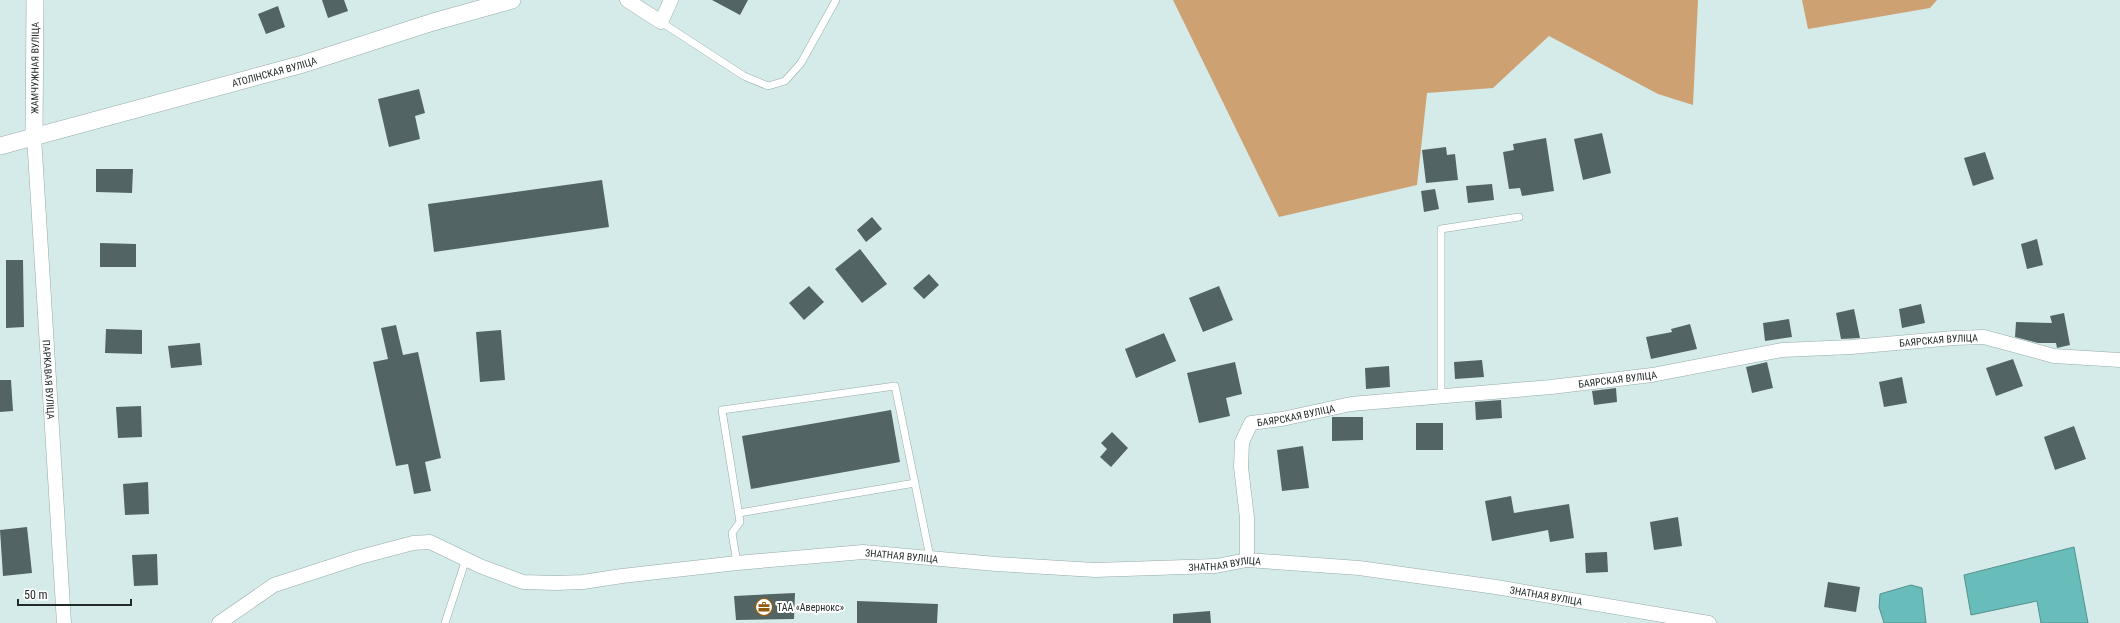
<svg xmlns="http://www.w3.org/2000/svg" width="2120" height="623" font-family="'Roboto Condensed',sans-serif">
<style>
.forest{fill:#cea172}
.water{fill:#68bdba;stroke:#53918f}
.building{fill:#526564}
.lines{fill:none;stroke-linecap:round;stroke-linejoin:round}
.service-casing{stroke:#95aaa8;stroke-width:8}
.minor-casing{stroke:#95aaa8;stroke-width:15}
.tertiary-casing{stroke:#95aaa8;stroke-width:18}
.service{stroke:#fff;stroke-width:7}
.minor{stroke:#fff;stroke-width:14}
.tertiary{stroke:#fff;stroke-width:17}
.labels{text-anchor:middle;stroke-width:4;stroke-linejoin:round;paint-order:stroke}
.street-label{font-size:10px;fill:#222a2a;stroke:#fff}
.poi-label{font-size:10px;fill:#222a2a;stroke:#fff;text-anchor:start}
</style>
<rect width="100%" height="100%" fill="#d5ebea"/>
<path class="forest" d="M 1173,0 L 1698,0 L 1693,105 L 1658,94 L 1549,36 L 1493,88 L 1427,93 L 1417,185 L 1279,217 Z
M 1802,0 L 1937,0 L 1930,8 L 1808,29 Z"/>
<path class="water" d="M 2074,547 L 2088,623 L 2041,623 L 2037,601 L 1971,615 L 1964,575 Z
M 1911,585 L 1922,588 L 1926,623 L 1884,623 L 1879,607 L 1880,594 Z"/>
<path class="building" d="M 322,0 L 344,0 L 348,11 L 328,18 Z
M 712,0 L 748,0 L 740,15 Z
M 278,6 L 285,27 L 266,34 L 258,14 Z
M 419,89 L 425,113 L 415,116 L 420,139 L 389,147 L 378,99 Z
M 1602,133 L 1611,173 L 1583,180 L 1574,139 Z
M 1546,138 L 1554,191 L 1522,196 L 1520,188 L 1509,189 L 1503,152 L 1514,150 L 1513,144 Z
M 1446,147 L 1447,155 L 1455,154 L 1458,180 L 1426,183 L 1422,150 Z
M 1985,152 L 1994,179 L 1973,186 L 1964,158 Z
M 96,169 L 133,169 L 132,193 L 96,192 Z
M 602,180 L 609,227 L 434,252 L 428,204 Z
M 1492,184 L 1494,200 L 1468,203 L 1466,186 Z
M 1435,189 L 1439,209 L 1424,212 L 1421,191 Z
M 872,217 L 882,229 L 866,242 L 857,230 Z
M 2037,239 L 2043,265 L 2027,269 L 2021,244 Z
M 100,243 L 136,244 L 136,267 L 100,267 Z
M 860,249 L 887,284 L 862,303 L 835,269 Z
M 6,260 L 23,260 L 24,327 L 6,328 Z
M 929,274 L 939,285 L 924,299 L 913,288 Z
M 809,286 L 824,302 L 804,320 L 789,303 Z
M 1219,286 L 1233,320 L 1203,332 L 1189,298 Z
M 1921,304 L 1925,323 L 1902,328 L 1899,309 Z
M 1854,309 L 1860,338 L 1841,339 L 1836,313 Z
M 2064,313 L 2070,345 L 2057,348 L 2056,343 L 2038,343 L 2015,337 L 2016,322 L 2052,323 L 2050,316 Z
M 1789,319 L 1792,337 L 1765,341 L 1763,323 Z
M 1690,324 L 1697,349 L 1651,359 L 1646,337 L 1672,332 L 1671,329 Z
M 396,325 L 403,355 L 418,352 L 441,458 L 425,462 L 431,491 L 414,494 L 408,464 L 396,466 L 373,362 L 388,359 L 381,328 Z
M 106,329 L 142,330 L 142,354 L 105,353 Z
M 501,330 L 505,380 L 480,382 L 476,332 Z
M 1164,333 L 1176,361 L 1136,378 L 1125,349 Z
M 200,343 L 202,365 L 171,368 L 168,346 Z
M 2013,359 L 2023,386 L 1996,396 L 1986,368 Z
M 1482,360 L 1484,377 L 1455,379 L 1454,362 Z
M 1235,362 L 1242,394 L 1226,398 L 1230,416 L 1199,423 L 1187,373 Z
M 1767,362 L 1773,388 L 1752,393 L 1746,367 Z
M 1389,366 L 1390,387 L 1366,389 L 1365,368 Z
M 1902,377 L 1907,403 L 1884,407 L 1879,382 Z
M 0,380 L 11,380 L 13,411 L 0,412 Z
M 1616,388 L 1617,402 L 1594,405 L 1592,391 Z
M 1501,400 L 1502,418 L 1476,420 L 1475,402 Z
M 141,406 L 142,437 L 118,438 L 116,407 Z
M 891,410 L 900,462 L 751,489 L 742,436 Z
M 1332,417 L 1363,417 L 1363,440 L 1332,441 Z
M 1416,423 L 1443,423 L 1443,450 L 1416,450 Z
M 2074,426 L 2086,459 L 2055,470 L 2044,437 Z
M 1112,432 L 1128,448 L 1111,467 L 1100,457 L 1107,449 L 1101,443 Z
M 1303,446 L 1309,488 L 1282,491 L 1277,450 Z
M 148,482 L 149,514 L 125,515 L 123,484 Z
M 1511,496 L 1514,513 L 1569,504 L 1574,538 L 1550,542 L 1548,530 L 1492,541 L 1485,501 Z
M 1678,517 L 1682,546 L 1654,550 L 1650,522 Z
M 27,527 L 32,573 L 3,576 L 0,530 Z
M 1607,552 L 1608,572 L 1586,573 L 1585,553 Z
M 157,554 L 158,585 L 134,586 L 132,555 Z
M 1828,582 L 1860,587 L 1856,612 L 1824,607 Z
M 795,593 L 794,619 L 736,620 L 734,596 Z
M 857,601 L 938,604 L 937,623 L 857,623 Z
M 1210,611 L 1211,623 L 1173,623 L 1173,614 Z"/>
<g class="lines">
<defs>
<path id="service" d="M 661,22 L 744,76 L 768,86 L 785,81 L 801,63 L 836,0
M 1441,395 L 1441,229 L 1519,217
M 739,513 L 915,483
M 737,563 L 732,533 L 740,522 L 722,410 L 895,386 L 930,557
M 445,623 L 466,559"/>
<g id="minor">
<path d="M 627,0 L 661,22 L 671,0"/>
<path id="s1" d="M 34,136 L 64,623"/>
<path id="s2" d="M 1247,560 L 1247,518 L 1241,467 L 1242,442 L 1251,423 L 1282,419 L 1351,404 L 1551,387 L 1652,375 L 1782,350 L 1851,347 L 1954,338 L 1984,337 L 2054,356 L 2120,360"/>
<path id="s3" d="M 219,623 L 274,585 L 360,557 L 413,543 L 430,542 L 480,566 L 523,582 L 556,583 L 583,582 L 622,576 L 737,563 L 863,552 L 996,564 L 1095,570 L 1216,566 L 1247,560 L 1359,568 L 1496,587 L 1709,623"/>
</g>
<g id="tertiary">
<path id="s4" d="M 34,136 L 35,0"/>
<path id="s5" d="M 0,146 L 303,64 L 433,22 L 512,0"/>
</g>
</defs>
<use href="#service" class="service-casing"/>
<use href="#minor" class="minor-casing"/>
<use href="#tertiary" class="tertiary-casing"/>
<use href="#service" class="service"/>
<use href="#minor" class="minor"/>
<use href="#tertiary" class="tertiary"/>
</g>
<defs>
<symbol id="office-ring" viewBox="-11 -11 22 22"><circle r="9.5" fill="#fff" stroke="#925b13" stroke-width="1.5"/><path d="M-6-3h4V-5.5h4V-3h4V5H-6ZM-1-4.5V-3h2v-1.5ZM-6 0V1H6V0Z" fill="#925b13"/></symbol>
</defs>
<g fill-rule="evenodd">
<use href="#office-ring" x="754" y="597" width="20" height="20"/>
</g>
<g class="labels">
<g class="street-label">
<text dy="4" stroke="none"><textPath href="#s4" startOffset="68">ЖАМЧУЖНАЯ ВУЛІЦА</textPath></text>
<text dy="4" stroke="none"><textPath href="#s5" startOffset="284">АТОЛІНСКАЯ ВУЛІЦА</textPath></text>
<text dy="4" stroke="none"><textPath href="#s2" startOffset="833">БАЯРСКАЯ ВУЛІЦА</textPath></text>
<text dy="4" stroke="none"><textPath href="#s1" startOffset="244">ПАРКАВАЯ ВУЛІЦА</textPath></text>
<text dy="4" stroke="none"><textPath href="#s2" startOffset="509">БАЯРСКАЯ ВУЛІЦА</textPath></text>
<text dy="4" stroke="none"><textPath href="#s2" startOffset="185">БАЯРСКАЯ ВУЛІЦА</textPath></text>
<text dy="4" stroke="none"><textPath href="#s3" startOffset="711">ЗНАТНАЯ ВУЛІЦА</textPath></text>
<text dy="4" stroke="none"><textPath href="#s3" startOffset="1035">ЗНАТНАЯ ВУЛІЦА</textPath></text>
<text dy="4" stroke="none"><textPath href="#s3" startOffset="1359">ЗНАТНАЯ ВУЛІЦА</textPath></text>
</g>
<g class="poi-label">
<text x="777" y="611">ТАА «Авернокс»</text>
</g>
</g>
<path d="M18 599v6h113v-6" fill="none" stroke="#222a2a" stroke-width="2"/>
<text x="24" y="599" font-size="12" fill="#222a2a" stroke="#ffffff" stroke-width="3" paint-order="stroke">50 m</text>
</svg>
